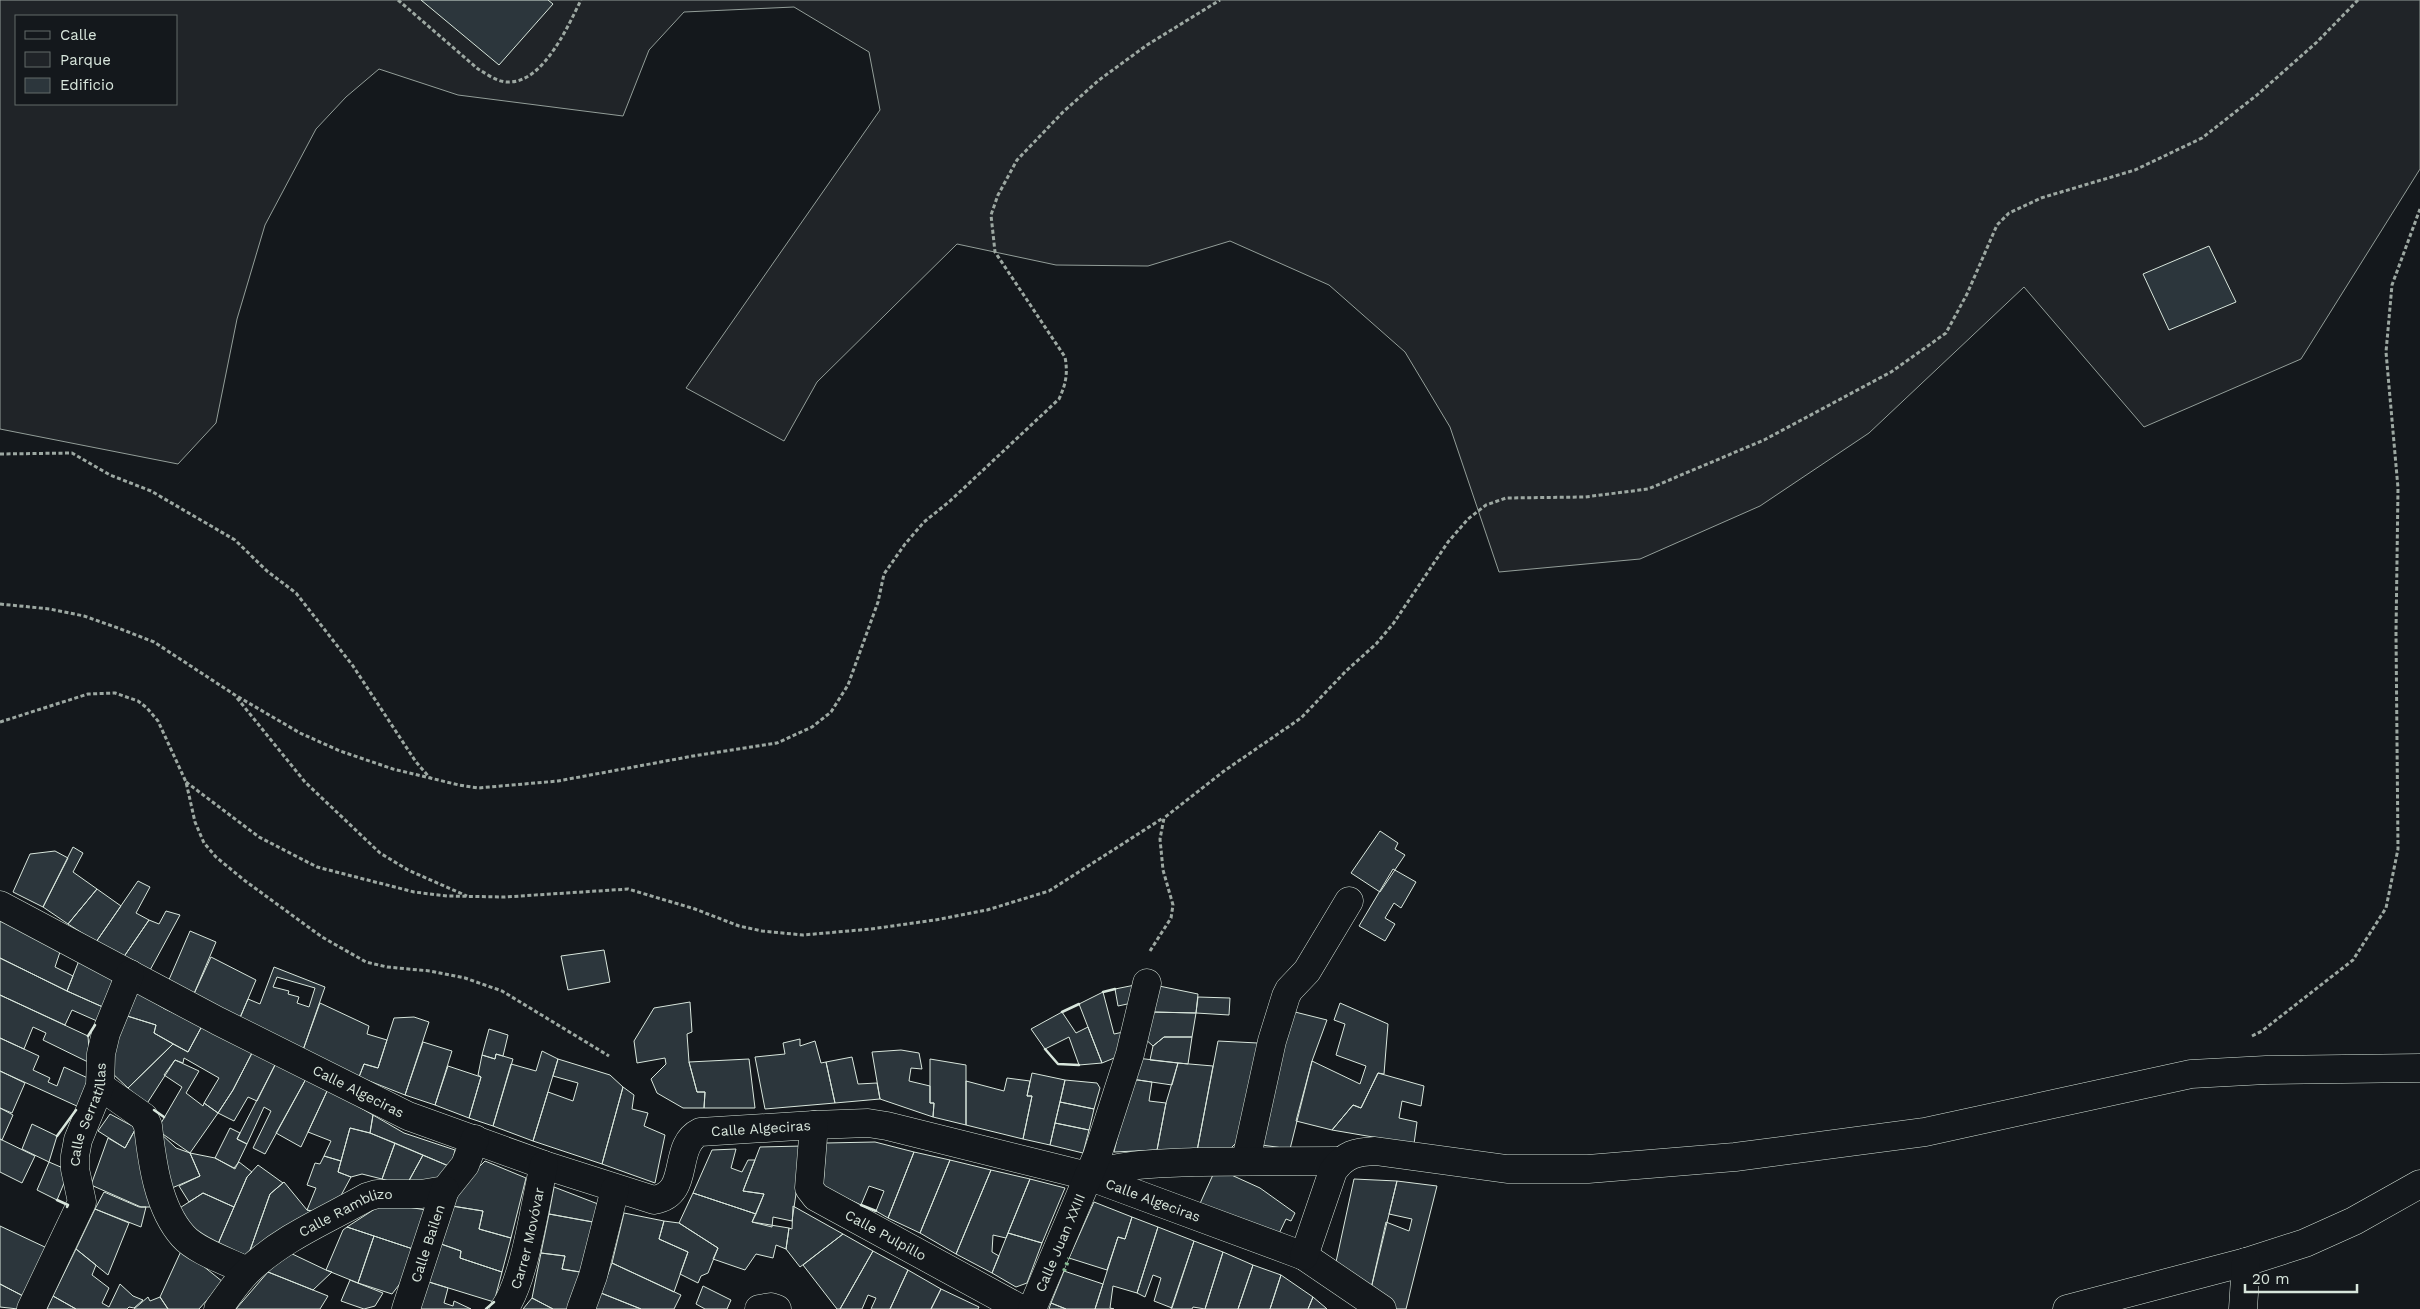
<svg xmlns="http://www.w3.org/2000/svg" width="2420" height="1309" font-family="'Work Sans',sans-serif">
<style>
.green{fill:#202428;stroke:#939e99;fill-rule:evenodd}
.building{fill:#2c363c;stroke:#d8e6dc;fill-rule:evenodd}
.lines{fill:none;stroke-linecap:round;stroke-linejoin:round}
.minor-casing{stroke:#d8e6dc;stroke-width:29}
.path{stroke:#9da8a2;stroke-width:3;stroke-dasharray:4 2.5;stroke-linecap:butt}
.minor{stroke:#14181c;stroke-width:28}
.hedge{stroke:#8ac095;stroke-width:4;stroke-dasharray:2.5 4;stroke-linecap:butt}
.wall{stroke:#d8e6dc;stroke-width:2.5}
.labels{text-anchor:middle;stroke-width:4;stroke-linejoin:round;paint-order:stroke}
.street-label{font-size:14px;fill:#d8e6dc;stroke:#14181c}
</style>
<rect width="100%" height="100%" fill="#14181c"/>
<path class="green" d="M 0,0 L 2420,0 L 2420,169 L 2301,359 L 2144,427 L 2024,287 L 1869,433 L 1760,506 L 1640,559 L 1499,572 L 1450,427 L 1405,352 L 1329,285 L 1230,241 L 1148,266 L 1056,265 L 957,244 L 817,382 L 784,441 L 686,388 L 880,110 L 869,52 L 794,7 L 684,12 L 649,50 L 623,116 L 458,95 L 379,69 L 346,97 L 316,129 L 265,225 L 237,319 L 216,423 L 178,464 L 0,429 ZM 16,16 L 176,16 L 176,104 L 16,104 Z"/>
<path class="building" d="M 421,0 L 548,0 L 553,4 L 499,65 Z
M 2209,246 L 2236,302 L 2169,330 L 2143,274 Z
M 1380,831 L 1398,843 L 1395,849 L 1405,855 L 1380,892 L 1351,873 Z
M 73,847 L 83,853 L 73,872 L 97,889 L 68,924 L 43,907 Z
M 55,851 L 68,858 L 43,907 L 13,892 L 30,854 Z
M 1393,869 L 1416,882 L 1401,908 L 1394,903 L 1385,918 L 1395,924 L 1385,941 L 1359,926 Z
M 138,881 L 150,887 L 136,913 L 149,920 L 123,958 L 96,942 Z
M 97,889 L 121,906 L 96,942 L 68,924 Z
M 166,911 L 180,915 L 149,972 L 123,958 L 149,920 L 159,924 Z
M 0,921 L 61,949 L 55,967 L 73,976 L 67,991 L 0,958 Z
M 190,931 L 216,942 L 193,996 L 168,982 Z
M 604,950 L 610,982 L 568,990 L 561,956 Z
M 211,957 L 256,980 L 239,1020 L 193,996 Z
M 0,958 L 67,991 L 105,1008 L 97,1021 L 72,1010 L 65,1025 L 0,995 Z
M 80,958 L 117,976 L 105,1008 L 67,991 Z
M 274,967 L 325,987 L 303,1050 L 239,1020 L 248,999 L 260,1004 ZM 277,977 L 315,988 L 309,1007 L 297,1003 L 299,997 L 288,994 L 289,991 L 273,987 Z
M 1135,985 L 1132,1003 L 1118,1006 L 1115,989 Z
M 1159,986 L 1198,994 L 1196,1013 L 1154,1012 Z
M 134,990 L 165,1009 L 202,1026 L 188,1052 L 154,1033 L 156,1025 L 124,1015 Z
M 1103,992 L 1114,1034 L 1128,1031 L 1124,1054 L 1102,1063 L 1079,1004 Z
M 0,995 L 88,1036 L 90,1063 L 43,1040 L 46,1033 L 33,1027 L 24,1049 L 0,1038 Z
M 1198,997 L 1230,998 L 1229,1015 L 1196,1013 Z
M 690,1002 L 692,1032 L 687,1034 L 689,1062 L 697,1092 L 705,1092 L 704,1108 L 683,1108 L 657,1093 L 651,1079 L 666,1064 L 665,1058 L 637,1063 L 634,1041 L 654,1008 Z
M 320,1003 L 369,1026 L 367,1034 L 387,1040 L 378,1068 L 364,1064 L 359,1077 L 303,1050 Z
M 1340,1003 L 1388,1024 L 1384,1074 L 1378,1073 L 1361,1108 L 1353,1105 L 1332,1130 L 1296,1121 L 1312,1061 L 1360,1084 L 1366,1066 L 1336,1055 L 1345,1024 L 1334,1020 Z
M 1062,1012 L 1076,1033 L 1088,1027 L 1102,1063 L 1079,1065 L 1069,1037 L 1045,1049 L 1031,1029 Z
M 1149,1012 L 1196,1013 L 1192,1037 L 1164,1037 L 1153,1046 L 1143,1037 Z
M 1295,1012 L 1327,1020 L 1312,1061 L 1290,1149 L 1262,1145 L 1272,1079 Z
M 124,1015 L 156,1025 L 154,1033 L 173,1044 L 128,1088 L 111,1072 L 115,1033 Z
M 414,1017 L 429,1022 L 405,1095 L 359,1077 L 364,1064 L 378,1068 L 394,1018 Z
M 202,1026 L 253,1051 L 233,1090 L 218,1113 L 204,1103 L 219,1078 L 184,1058 L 183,1063 L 175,1060 L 146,1105 L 128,1088 L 173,1044 L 188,1052 Z
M 489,1029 L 508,1035 L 503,1056 L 496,1054 L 495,1059 L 482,1055 Z
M 1164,1037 L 1192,1037 L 1188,1064 L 1150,1060 L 1153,1046 Z
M 0,1038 L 39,1056 L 33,1070 L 50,1078 L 48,1082 L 57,1086 L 64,1067 L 92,1080 L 79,1107 L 0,1071 Z
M 800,1039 L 800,1046 L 815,1041 L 821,1063 L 826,1062 L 835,1103 L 765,1109 L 755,1057 L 785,1054 L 783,1043 Z
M 1218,1041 L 1258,1043 L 1237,1142 L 1230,1149 L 1197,1151 Z
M 423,1042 L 452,1051 L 435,1105 L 405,1095 Z
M 901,1050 L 919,1053 L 922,1069 L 911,1068 L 909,1081 L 930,1086 L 930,1103 L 934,1103 L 933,1117 L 880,1099 L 872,1052 Z
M 253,1051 L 276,1063 L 257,1101 L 248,1097 L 234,1121 L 218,1113 L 233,1090 Z
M 542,1051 L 558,1059 L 533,1141 L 493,1126 L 511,1064 L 536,1071 Z
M 496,1054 L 513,1059 L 493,1126 L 469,1118 L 481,1077 L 478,1075 L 482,1055 L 495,1059 Z
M 852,1057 L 858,1084 L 877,1083 L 880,1099 L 835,1103 L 826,1062 Z
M 1137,1058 L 1178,1063 L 1172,1085 L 1131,1079 Z
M 558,1059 L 610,1075 L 623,1087 L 602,1164 L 533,1141 L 548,1092 L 573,1101 L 578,1083 L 553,1076 Z
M 749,1059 L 755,1108 L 704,1108 L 705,1092 L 697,1092 L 689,1062 Z
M 930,1059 L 966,1065 L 966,1125 L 933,1117 L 934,1103 L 930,1103 Z
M 175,1060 L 199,1071 L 186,1093 L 203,1106 L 204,1103 L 218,1113 L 190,1153 L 157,1130 L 182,1087 L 164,1075 Z
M 276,1063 L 307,1077 L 265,1154 L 253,1148 L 271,1111 L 264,1107 L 247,1144 L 237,1139 Z
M 1178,1063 L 1213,1066 L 1197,1151 L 1157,1150 L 1166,1103 Z
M 448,1066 L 481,1077 L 469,1118 L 435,1105 Z
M 0,1071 L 25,1083 L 12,1113 L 0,1108 Z
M 1032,1073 L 1065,1080 L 1050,1145 L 1023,1139 L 1032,1096 L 1027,1096 Z
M 1378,1073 L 1424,1086 L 1421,1106 L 1402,1101 L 1399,1118 L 1417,1122 L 1414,1144 L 1332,1130 L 1353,1105 L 1361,1108 Z
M 307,1077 L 328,1089 L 301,1147 L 276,1133 Z
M 1007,1078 L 1030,1081 L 1027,1096 L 1032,1096 L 1023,1139 L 966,1125 L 966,1081 L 1004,1091 Z
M 1131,1079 L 1152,1082 L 1149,1101 L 1166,1103 L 1157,1150 L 1114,1152 Z
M 1065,1080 L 1097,1083 L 1100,1088 L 1094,1109 L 1060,1102 Z
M 623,1087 L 634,1095 L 632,1109 L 648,1113 L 644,1126 L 665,1135 L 655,1183 L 602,1164 Z
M 328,1089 L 373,1115 L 370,1133 L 350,1128 L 341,1161 L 324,1156 L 331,1141 L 308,1132 Z
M 1060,1102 L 1094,1109 L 1089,1130 L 1055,1123 Z
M 0,1108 L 13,1115 L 2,1140 L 0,1139 Z
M 110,1114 L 136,1128 L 125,1148 L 98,1131 Z
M 373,1115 L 404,1133 L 455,1150 L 451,1167 L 370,1133 Z
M 1055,1123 L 1089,1130 L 1083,1153 L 1050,1145 Z
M 32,1124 L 57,1136 L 49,1162 L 22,1149 Z
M 136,1128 L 155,1207 L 141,1207 L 91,1185 L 108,1138 L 125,1148 Z
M 230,1128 L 240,1133 L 237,1139 L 247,1144 L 235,1169 L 215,1158 Z
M 350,1128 L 370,1133 L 395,1143 L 382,1179 L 362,1174 L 351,1177 L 338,1172 Z
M 157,1130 L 176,1148 L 190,1153 L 200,1176 L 165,1191 Z
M 0,1139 L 35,1156 L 22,1183 L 0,1172 Z
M 875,1142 L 914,1152 L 888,1218 L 876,1211 L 884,1191 L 869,1186 L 861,1205 L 823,1187 L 826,1143 Z
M 395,1143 L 423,1155 L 406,1186 L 382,1179 Z
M 803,1146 L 792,1221 L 773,1217 L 772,1227 L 752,1222 L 764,1194 L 743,1191 L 760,1147 Z
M 736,1149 L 731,1168 L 742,1172 L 748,1160 L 755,1160 L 743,1191 L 764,1194 L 756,1214 L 693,1193 L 712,1150 Z
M 914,1152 L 950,1160 L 920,1233 L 888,1218 Z
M 190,1153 L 215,1158 L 234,1168 L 239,1162 L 252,1172 L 247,1177 L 234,1207 L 203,1193 L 189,1202 L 179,1186 L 200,1176 Z
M 423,1155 L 451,1167 L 441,1179 L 406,1186 Z
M 324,1156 L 341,1161 L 338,1172 L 351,1177 L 338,1201 L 319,1213 L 307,1210 L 316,1188 L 307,1185 L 315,1163 L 320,1164 Z
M 950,1160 L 991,1170 L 956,1254 L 920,1233 Z
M 485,1161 L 526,1178 L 511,1238 L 479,1229 L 483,1211 L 452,1206 L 457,1189 Z
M 49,1162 L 63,1168 L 67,1176 L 57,1200 L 37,1190 Z
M 258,1165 L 283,1183 L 270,1194 L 248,1256 L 218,1244 L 247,1177 Z
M 1216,1168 L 1260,1188 L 1295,1213 L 1291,1221 L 1286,1219 L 1276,1240 L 1198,1208 Z
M 991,1170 L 1030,1179 L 1006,1238 L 993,1235 L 992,1252 L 999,1256 L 992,1273 L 956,1254 Z
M 1030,1179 L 1065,1188 L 1042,1243 L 1008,1233 Z
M 1354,1179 L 1397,1181 L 1370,1293 L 1336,1262 Z
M 1397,1181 L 1437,1186 L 1406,1309 L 1394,1309 L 1370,1293 L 1386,1222 L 1409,1231 L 1412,1219 L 1389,1214 Z
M 284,1182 L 307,1210 L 319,1213 L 248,1256 L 270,1194 Z
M 554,1187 L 598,1204 L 593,1222 L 549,1214 Z
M 104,1192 L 139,1207 L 146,1207 L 141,1227 L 95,1209 Z
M 203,1193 L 234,1207 L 218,1244 L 193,1236 L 175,1211 Z
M 693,1193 L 756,1214 L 752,1222 L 789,1228 L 786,1249 L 776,1245 L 773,1258 L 756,1254 L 745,1270 L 713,1259 L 718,1248 L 679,1223 Z
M 1094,1202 L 1132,1217 L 1125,1239 L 1118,1237 L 1107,1270 L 1069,1258 Z
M 384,1203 L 426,1210 L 413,1249 L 347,1227 Z
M 452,1206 L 483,1211 L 479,1229 L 511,1238 L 502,1272 L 460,1258 L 461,1251 L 441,1244 Z
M 793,1206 L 843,1234 L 800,1267 L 786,1249 L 789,1228 L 792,1229 Z
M 95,1209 L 129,1223 L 108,1275 L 76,1249 Z
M 624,1213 L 664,1221 L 659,1239 L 688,1252 L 674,1292 L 612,1263 Z
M 549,1214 L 593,1222 L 580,1272 L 562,1269 L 565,1256 L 541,1253 Z
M 1132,1217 L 1158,1227 L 1137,1293 L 1113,1286 L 1110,1308 L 1114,1309 L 1095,1309 L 1118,1237 L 1125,1239 Z
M 664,1221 L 679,1223 L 718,1248 L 708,1273 L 701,1276 L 698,1283 L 680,1274 L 688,1252 L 659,1239 Z
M 0,1226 L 47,1248 L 25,1297 L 0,1284 Z
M 347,1227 L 374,1236 L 358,1283 L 326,1270 L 343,1230 Z
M 1158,1227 L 1194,1241 L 1172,1308 L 1154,1301 L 1161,1278 L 1153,1275 L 1145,1297 L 1137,1293 Z
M 1008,1233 L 1042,1243 L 1027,1283 L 1016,1287 L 992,1273 Z
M 843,1234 L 873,1251 L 840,1309 L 837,1309 L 803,1265 Z
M 374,1236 L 413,1249 L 402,1281 L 392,1294 L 358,1283 Z
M 1194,1241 L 1223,1252 L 1205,1309 L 1193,1307 L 1192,1309 L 1171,1309 Z
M 441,1244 L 461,1251 L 460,1258 L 502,1272 L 494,1302 L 429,1282 Z
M 76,1249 L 96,1265 L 92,1275 L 109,1288 L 102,1303 L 109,1307 L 120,1284 L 133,1296 L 143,1300 L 134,1308 L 129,1307 L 127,1309 L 76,1309 L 53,1296 Z
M 182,1249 L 223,1282 L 199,1309 L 168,1309 L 160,1297 Z
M 286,1251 L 326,1270 L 332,1272 L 313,1290 L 268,1272 Z
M 873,1251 L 908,1270 L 890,1309 L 871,1309 L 876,1298 L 868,1295 L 862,1309 L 840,1309 Z
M 1223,1252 L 1253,1265 L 1238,1309 L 1205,1309 Z
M 541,1253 L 565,1256 L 562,1269 L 580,1272 L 569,1309 L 553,1309 L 532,1298 Z
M 612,1263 L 681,1295 L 674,1309 L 641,1309 L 601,1293 Z
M 1253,1265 L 1281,1275 L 1270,1309 L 1238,1309 Z
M 908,1270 L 941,1289 L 931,1309 L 890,1309 Z
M 1064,1271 L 1103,1284 L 1095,1309 L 1066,1309 L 1051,1303 Z
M 268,1272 L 328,1296 L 320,1309 L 236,1309 Z
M 1281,1275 L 1313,1297 L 1308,1309 L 1270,1309 Z
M 350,1280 L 383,1293 L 375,1306 L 364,1309 L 341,1301 Z
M 429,1282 L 448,1288 L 444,1303 L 453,1306 L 454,1301 L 471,1309 L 420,1309 Z
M 0,1284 L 25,1297 L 18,1309 L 0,1307 Z
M 703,1286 L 731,1300 L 727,1309 L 705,1309 L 696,1304 Z
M 941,1289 L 979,1307 L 978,1309 L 931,1309 Z
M 601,1293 L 641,1309 L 595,1309 Z
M 53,1296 L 76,1309 L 47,1309 Z
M 148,1297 L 150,1301 L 160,1297 L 168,1309 L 134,1309 Z
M 1313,1297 L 1326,1308 L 1327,1309 L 1308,1309 Z
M 532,1298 L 553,1309 L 523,1309 Z
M 1051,1303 L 1066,1309 L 1049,1309 Z"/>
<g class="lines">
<defs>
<g id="minor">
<path id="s1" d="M 0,905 L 218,1021 L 408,1116 L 544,1165 L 654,1200 C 692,1194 671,1146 700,1132 L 814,1125 L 868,1123 L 887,1126 L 1088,1176 L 1304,1256 L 1382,1309"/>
<path d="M 100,1086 L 144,1117 L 148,1126 C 152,1162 158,1208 183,1236 C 196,1251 229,1262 247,1271"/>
<path id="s2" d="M 814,1125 L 809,1188 L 816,1197 L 1021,1309"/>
<path d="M 1246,1160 L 1272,1041 L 1286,996 L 1289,990 L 1307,971 L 1349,901"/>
<path d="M 1088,1176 C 1125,1163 1155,1164 1194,1162 C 1243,1161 1291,1161 1340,1161"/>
<path d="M 1304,1256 L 1333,1171 C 1345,1154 1356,1152 1375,1151 L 1507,1169 L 1588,1169 L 1735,1157 L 1925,1132 L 2191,1074 L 2266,1070 L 2420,1068"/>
<path id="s3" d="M 31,1309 L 82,1202 L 75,1169 L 75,1156 L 78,1140 L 100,1086 L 101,1054 L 106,1033 L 130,974"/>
<path id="s4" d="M 218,1309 C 228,1296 237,1281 249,1270 C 282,1238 328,1219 367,1197 L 377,1194 L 421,1194 L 445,1190 L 465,1165 L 475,1139"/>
<path id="s5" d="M 406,1309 L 445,1190"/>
<path id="s6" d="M 504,1309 C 525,1280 535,1202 544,1165"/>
<path d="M 581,1309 L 593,1276 L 615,1189"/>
<path d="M 759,1309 L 771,1307 L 777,1309"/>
<path id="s7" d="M 1032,1309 L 1097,1156 L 1130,1054 L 1147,983"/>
<path d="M 2067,1309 L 2246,1262 L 2305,1243 L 2354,1221 L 2420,1184"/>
<path d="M 2243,1309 L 2246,1262"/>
</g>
</defs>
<use href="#minor" class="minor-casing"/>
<path class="path" d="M 398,0 L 478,69 C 487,74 498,83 510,82 C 544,81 568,26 581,0
M 0,454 L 72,453 L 110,475 L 151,491 L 235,540 L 267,571 L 296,593 L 353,666 L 416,762 L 430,778
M 0,604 L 50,609 L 84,616 L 118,628 L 154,642 L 235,695 L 300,733 L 340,751 L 393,769 L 459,785 L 478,788 L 558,781 L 693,756 L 777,743 L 812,727 L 831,712 L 848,685 L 878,602 L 884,574 L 905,544 L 924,522 L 950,501 L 1059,399 C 1066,384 1068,373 1065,357 L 995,252 L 991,215 L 998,195 L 1017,160 L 1063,112 L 1099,80 L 1147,45 L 1220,0
M 237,698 L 305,782 L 380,853 L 408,870 L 467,896
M 0,722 L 88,694 L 115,693 L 138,701 L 147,708 L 158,721 L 186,782 L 195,822 L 204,843 L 216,857 L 244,880 L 322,937 L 366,962 L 387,967 L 430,971 L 465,978 L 502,991 L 609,1056
M 186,782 L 259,837 L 317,867 L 414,892 L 447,896 L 505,897 L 628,889 L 695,909 L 739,926 L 762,931 L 803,935 L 871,929 L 935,920 L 987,910 L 1049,891 L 1163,818
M 1150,951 L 1171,918 L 1173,905 L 1163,870 L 1160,839 L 1164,818 L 1224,771 L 1301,718 L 1346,671 L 1376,644 L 1393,624 L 1448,542 L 1468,519 L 1486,505 L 1506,498 L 1585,497 L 1648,489 L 1764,440 L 1891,372 L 1946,333 L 1967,294 L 1997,225 L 2009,213 L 2041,198 L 2135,170 L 2202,138 L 2257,95 L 2317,42 L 2358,0
M 2252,1036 L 2262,1031 L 2353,960 L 2386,908 L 2398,849 L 2396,633 L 2398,488 L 2386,352 L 2392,285 L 2420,209"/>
<use href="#minor" class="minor"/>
<path class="hedge" d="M 1064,1271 L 1069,1258"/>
<path class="wall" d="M 1103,992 L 1115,989
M 1062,1012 L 1079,1004
M 88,1036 L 95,1025
M 1045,1049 L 1058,1064 L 1079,1065
M 154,1110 L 164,1117
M 57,1136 L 76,1110
M 57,1200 L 68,1205 L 67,1207
M 861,1205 L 876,1211
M 486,1309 L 494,1302"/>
</g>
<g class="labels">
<g class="street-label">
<text dy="5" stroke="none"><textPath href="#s1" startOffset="404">Calle Algeciras</textPath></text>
<text dy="5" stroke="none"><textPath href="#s3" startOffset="209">Calle Serratillas</textPath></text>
<text dy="5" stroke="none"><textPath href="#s1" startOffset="868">Calle Algeciras</textPath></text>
<text dy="5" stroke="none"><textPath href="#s1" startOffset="1271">Calle Algeciras</textPath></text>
<text dy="5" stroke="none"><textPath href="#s4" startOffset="164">Calle Ramblizo</textPath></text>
<text dy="5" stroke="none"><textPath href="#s2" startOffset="154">Calle Pulpillo</textPath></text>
<text dy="5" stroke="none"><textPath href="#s6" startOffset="75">Carrer Movóvar</textPath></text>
<text dy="5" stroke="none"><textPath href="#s7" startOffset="72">Calle Juan XXIII</textPath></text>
<text dy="5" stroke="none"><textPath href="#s5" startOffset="69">Calle Bailen</textPath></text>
</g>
</g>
<rect x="15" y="15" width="162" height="90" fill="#14181c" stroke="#626a69"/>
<rect x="25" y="31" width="25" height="8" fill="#14181c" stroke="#626a69"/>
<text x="60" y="40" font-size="15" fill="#d8e6dc">Calle</text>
<rect x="25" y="52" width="25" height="15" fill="#202428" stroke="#626a69"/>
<text x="60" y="65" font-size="15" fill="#d8e6dc">Parque</text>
<rect x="25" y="78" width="25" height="15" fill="#2c363c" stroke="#626a69"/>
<text x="60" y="90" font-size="15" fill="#d8e6dc">Edificio</text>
<path d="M2245 1284v8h112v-8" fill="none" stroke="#d8e6dc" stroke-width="2.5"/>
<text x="2252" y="1284" font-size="15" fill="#d8e6dc" stroke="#14181c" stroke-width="4" paint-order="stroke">20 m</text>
</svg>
